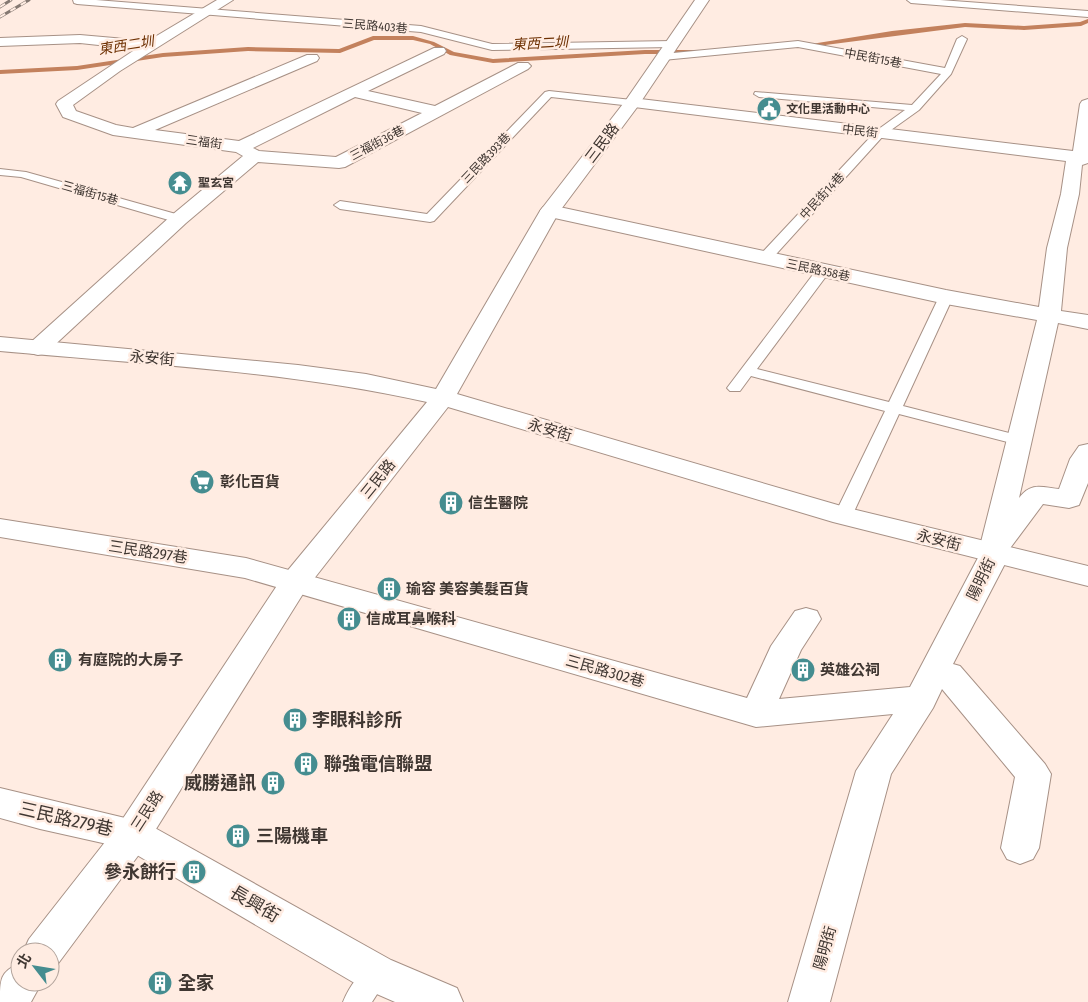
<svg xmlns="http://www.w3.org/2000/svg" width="1088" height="1002" font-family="'Fira Sans Condensed','Noto Sans TC',sans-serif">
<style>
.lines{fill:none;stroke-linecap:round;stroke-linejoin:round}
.stream{fill:#c3815d;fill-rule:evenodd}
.lane-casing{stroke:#a79186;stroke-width:2}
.street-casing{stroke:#a79186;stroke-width:2}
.secondary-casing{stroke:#a79186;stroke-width:2}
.lane{fill:#fff;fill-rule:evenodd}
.street{fill:#fff;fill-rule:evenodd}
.secondary{fill:#fff;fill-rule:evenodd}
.rail-casing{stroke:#857972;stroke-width:3}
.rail{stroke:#ffece2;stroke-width:2;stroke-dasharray:6;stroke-linecap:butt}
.labels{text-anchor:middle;stroke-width:5;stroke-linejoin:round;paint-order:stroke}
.far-street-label{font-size:12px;fill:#403732;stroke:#ffece2}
.far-poi-label{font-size:12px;font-weight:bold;fill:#403732;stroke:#ffece2;text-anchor:start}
.far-water-label{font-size:14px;font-style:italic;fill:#6e3103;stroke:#ffece2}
.street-label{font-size:15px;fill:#403732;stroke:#ffece2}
.poi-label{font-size:15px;font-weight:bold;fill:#403732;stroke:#ffece2;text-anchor:start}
.near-poi-label{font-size:18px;font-weight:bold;fill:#403732;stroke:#ffece2;text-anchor:start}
.near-street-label{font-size:18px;fill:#403732;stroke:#ffece2}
</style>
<rect width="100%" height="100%" fill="#ffece2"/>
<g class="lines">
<path class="stream" d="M 1088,19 L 1088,23 L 1081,26 L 1024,30 L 965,27 L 802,48 L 799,46 L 892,31 L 965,23 L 1024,26 L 1080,22 Z
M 373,36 L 413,36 L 434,42 L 454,52 L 493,59 L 645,50 L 699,50 L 702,52 L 699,54 L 645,54 L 493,63 L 450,55 L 430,44 L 413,40 L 374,40 L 340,53 L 248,51 L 163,57 L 77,70 L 0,74 L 0,70 L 77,66 L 163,53 L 248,47 L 339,49 Z"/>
<defs>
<path id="lane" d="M 73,0 L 96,0 L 421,26 L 492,44 L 672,41 L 677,44 L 672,47 L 492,50 L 421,32 L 77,4 L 74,3 Z
M 907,0 L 940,0 L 1088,11 L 1088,17 L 911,3 Z
M 962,36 L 967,39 L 951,74 L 919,110 L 884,135 L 769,262 L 764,263 L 757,259 L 759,256 L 876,131 L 905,110 L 759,97 L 754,94 L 755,92 L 912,105 L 941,74 L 798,47 L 663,60 L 658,57 L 663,54 L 798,41 L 945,68 L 957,39 Z
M 549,91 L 632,100 L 637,103 L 632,106 L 551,97 L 434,221 L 430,222 L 340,209 L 334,205 L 340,201 L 427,214 L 545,92 Z
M 0,169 L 26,172 L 183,216 L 185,219 L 179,223 L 21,177 L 0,175 Z
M 823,267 L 830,271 L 757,369 L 889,402 L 939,297 L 946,293 L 951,294 L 953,297 L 903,406 L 1025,437 L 1027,440 L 1025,443 L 1019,445 L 899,414 L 852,516 L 849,520 L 843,522 L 837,520 L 834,516 L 885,411 L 751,376 L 740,391 L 730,391 L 727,388 L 818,268 Z
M 377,962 L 386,965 L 390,974 L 372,1002 L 343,1002 C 349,987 362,968 377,962 Z"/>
<path id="street" d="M 217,0 L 233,0 L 120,71 L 73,105 L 76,111 L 116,125 L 133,128 L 307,55 L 317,55 L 319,58 L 317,61 L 155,130 L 239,141 L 434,48 L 444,48 L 446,51 L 444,54 L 368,91 L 435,106 L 518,63 L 528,63 L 531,66 L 528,69 L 345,167 L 339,168 L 258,162 L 186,223 L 46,353 L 38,355 L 30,353 L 26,348 L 30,343 L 172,215 L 243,156 L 236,152 L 113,135 L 63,117 L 56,104 L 58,101 L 136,49 L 80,43 L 0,46 L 0,38 L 80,35 L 148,41 ZM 355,97 L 422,113 L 336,157 L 259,151 L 253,148 Z
M 632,98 L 1073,151 L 1080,104 L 1082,101 L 1088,99 L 1088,163 L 1082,165 L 1079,194 L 1067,248 L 1061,311 L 1088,315 L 1088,329 L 1058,323 L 1019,498 C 1031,482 1041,487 1059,489 L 1070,459 L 1079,446 L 1088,444 L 1088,483 L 1079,505 L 1069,508 L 1043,504 L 1008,551 L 1010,554 L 953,664 L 960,666 L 1045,764 L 1051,774 L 1039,848 L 1033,859 L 1020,864 L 1007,859 L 1001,848 L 1015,777 L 942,689 L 933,708 L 891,774 L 830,1002 L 788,1002 L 856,771 L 893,714 L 756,727 L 245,578 L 0,537 L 0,519 L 246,558 L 747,698 L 771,646 L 795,611 L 806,608 L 817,611 L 821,619 L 801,650 L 779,699 L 910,687 L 980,554 L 979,550 L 1037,320 L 946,304 L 550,217 L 543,215 L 540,211 L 543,207 L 550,205 L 946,290 L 1039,307 L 1047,248 L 1061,194 L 1066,161 L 626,106 L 624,103 L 626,100 Z
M 0,788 L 146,823 L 391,960 L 457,988 L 463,1002 L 395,1002 L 363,988 L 125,848 L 40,829 L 0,818 Z"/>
<path id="secondary" d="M 695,0 L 709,0 L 638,106 L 559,212 L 457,394 L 848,508 L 1088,566 L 1088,586 L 833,522 L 448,407 L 306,589 L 146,845 L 57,965 L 50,968 L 50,952 L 23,952 L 29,939 L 120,823 L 284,575 L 427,402 C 288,371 142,364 0,351 L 0,337 L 298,365 L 366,374 L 436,389 L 540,211 L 626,100 Z
M 20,963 L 20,982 L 42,982 L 31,1002 L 0,1002 C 0,979 0,972 20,963 Z"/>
</defs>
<use href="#lane" class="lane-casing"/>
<use href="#street" class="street-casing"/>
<use href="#secondary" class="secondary-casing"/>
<use href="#lane" class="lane"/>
<use href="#street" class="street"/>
<use href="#secondary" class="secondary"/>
<defs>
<path id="rail" d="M 0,7 L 11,0
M 0,17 L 29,0"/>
</defs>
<use href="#rail" class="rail-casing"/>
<use href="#rail" class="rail"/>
</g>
<defs>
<symbol id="civic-disc" viewBox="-11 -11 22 22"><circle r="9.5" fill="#458d90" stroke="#ffece2"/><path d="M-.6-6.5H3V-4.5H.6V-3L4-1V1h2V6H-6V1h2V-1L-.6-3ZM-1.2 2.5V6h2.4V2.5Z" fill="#fff"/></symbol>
<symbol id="temple-disc" viewBox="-11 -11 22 22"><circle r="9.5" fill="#458d90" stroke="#ffece2"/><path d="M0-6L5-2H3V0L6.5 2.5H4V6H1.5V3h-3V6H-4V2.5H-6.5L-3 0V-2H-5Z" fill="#fff"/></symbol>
<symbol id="supermarket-disc" viewBox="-11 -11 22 22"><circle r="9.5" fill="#458d90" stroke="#ffece2"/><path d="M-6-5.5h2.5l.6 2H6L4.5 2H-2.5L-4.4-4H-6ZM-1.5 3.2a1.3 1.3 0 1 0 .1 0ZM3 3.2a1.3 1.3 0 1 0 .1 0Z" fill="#fff"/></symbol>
<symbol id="building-disc" viewBox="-11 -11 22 22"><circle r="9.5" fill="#458d90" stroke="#ffece2"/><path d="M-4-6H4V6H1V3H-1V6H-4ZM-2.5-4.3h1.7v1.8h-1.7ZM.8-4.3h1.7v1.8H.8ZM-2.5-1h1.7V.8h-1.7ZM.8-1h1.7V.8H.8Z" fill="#fff"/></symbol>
</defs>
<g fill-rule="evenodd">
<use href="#civic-disc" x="755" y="95" width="28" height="28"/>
<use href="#temple-disc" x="166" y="169" width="28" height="28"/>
<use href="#supermarket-disc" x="188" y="468" width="28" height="28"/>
<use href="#building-disc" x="437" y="489" width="28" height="28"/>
<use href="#building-disc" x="375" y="575" width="28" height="28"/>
<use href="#building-disc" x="335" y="605" width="28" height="28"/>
<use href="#building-disc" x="46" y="646" width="28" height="28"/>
<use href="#building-disc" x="789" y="656" width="28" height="28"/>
<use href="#building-disc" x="281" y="706" width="28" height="28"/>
<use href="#building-disc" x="292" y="750" width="28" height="28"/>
<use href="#building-disc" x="259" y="769" width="28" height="28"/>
<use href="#building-disc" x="224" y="822" width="28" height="28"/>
<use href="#building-disc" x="180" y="858" width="28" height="28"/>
<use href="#building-disc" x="146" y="969" width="28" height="28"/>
</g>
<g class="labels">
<g class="far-street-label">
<text transform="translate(375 26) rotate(5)" y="4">三民路403巷</text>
<text transform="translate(873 58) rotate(11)" y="4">中民街15巷</text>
<text transform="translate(860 131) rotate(7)" y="4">中民街</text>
<text transform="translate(204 142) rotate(8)" y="4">三福街</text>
<text transform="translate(377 143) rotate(-28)" y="4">三福街36巷</text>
<text transform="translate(486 158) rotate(-46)" y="4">三民路393巷</text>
<text transform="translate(90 193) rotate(16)" y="4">三福街15巷</text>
<text transform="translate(822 196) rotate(-47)" y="4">中民街14巷</text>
<text transform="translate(818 270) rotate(12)" y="4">三民路358巷</text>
</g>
<g class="far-poi-label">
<text x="786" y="113">文化里活動中心</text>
<text x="198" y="187">聖玄宮</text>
</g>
<g class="far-water-label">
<text transform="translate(540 43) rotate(-3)" y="5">東西二圳</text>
<text transform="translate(126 45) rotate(-9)" y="5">東西二圳</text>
</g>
<g class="street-label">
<text transform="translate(602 143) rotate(-53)" y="5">三民路</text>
<text transform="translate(152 358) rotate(5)" y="5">永安街</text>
<text transform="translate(550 430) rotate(16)" y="5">永安街</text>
<text transform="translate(378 479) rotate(-51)" y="5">三民路</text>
<text transform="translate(939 540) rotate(14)" y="5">永安街</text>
<text transform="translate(148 552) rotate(9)" y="5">三民路297巷</text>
<text transform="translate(981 579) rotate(-64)" y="5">陽明街</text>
<text transform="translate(605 671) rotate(16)" y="5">三民路302巷</text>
<text transform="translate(147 811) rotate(-57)" y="5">三民路</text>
<text transform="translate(825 948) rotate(-74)" y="5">陽明街</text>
</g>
<g class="poi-label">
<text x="220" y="487">彰化百貨</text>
<text x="468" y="508">信生醫院</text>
<text x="406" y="594">瑜容 美容美髮百貨</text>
<text x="366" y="624">信成耳鼻喉科</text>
<text x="78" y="665">有庭院的大房子</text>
<text x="820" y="675">英雄公祠</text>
</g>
<g class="near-poi-label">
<text x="312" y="726">李眼科診所</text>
<text x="324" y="770">聯強電信聯盟</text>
<text x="256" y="789" text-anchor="end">威勝通訊</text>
<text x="256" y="842">三陽機車</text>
<text x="176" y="878" text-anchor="end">參永餅行</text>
<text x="178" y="989">全家</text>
</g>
<g class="near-street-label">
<text transform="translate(66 819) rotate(13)" y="6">三民路279巷</text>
<text transform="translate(255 904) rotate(30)" y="6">長興街</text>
</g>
</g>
<g transform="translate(35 967) rotate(301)"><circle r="24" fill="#ffece2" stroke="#b3a49c"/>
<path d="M0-4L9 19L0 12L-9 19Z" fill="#458d90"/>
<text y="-8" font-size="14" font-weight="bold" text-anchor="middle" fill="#403732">北</text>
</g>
</svg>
